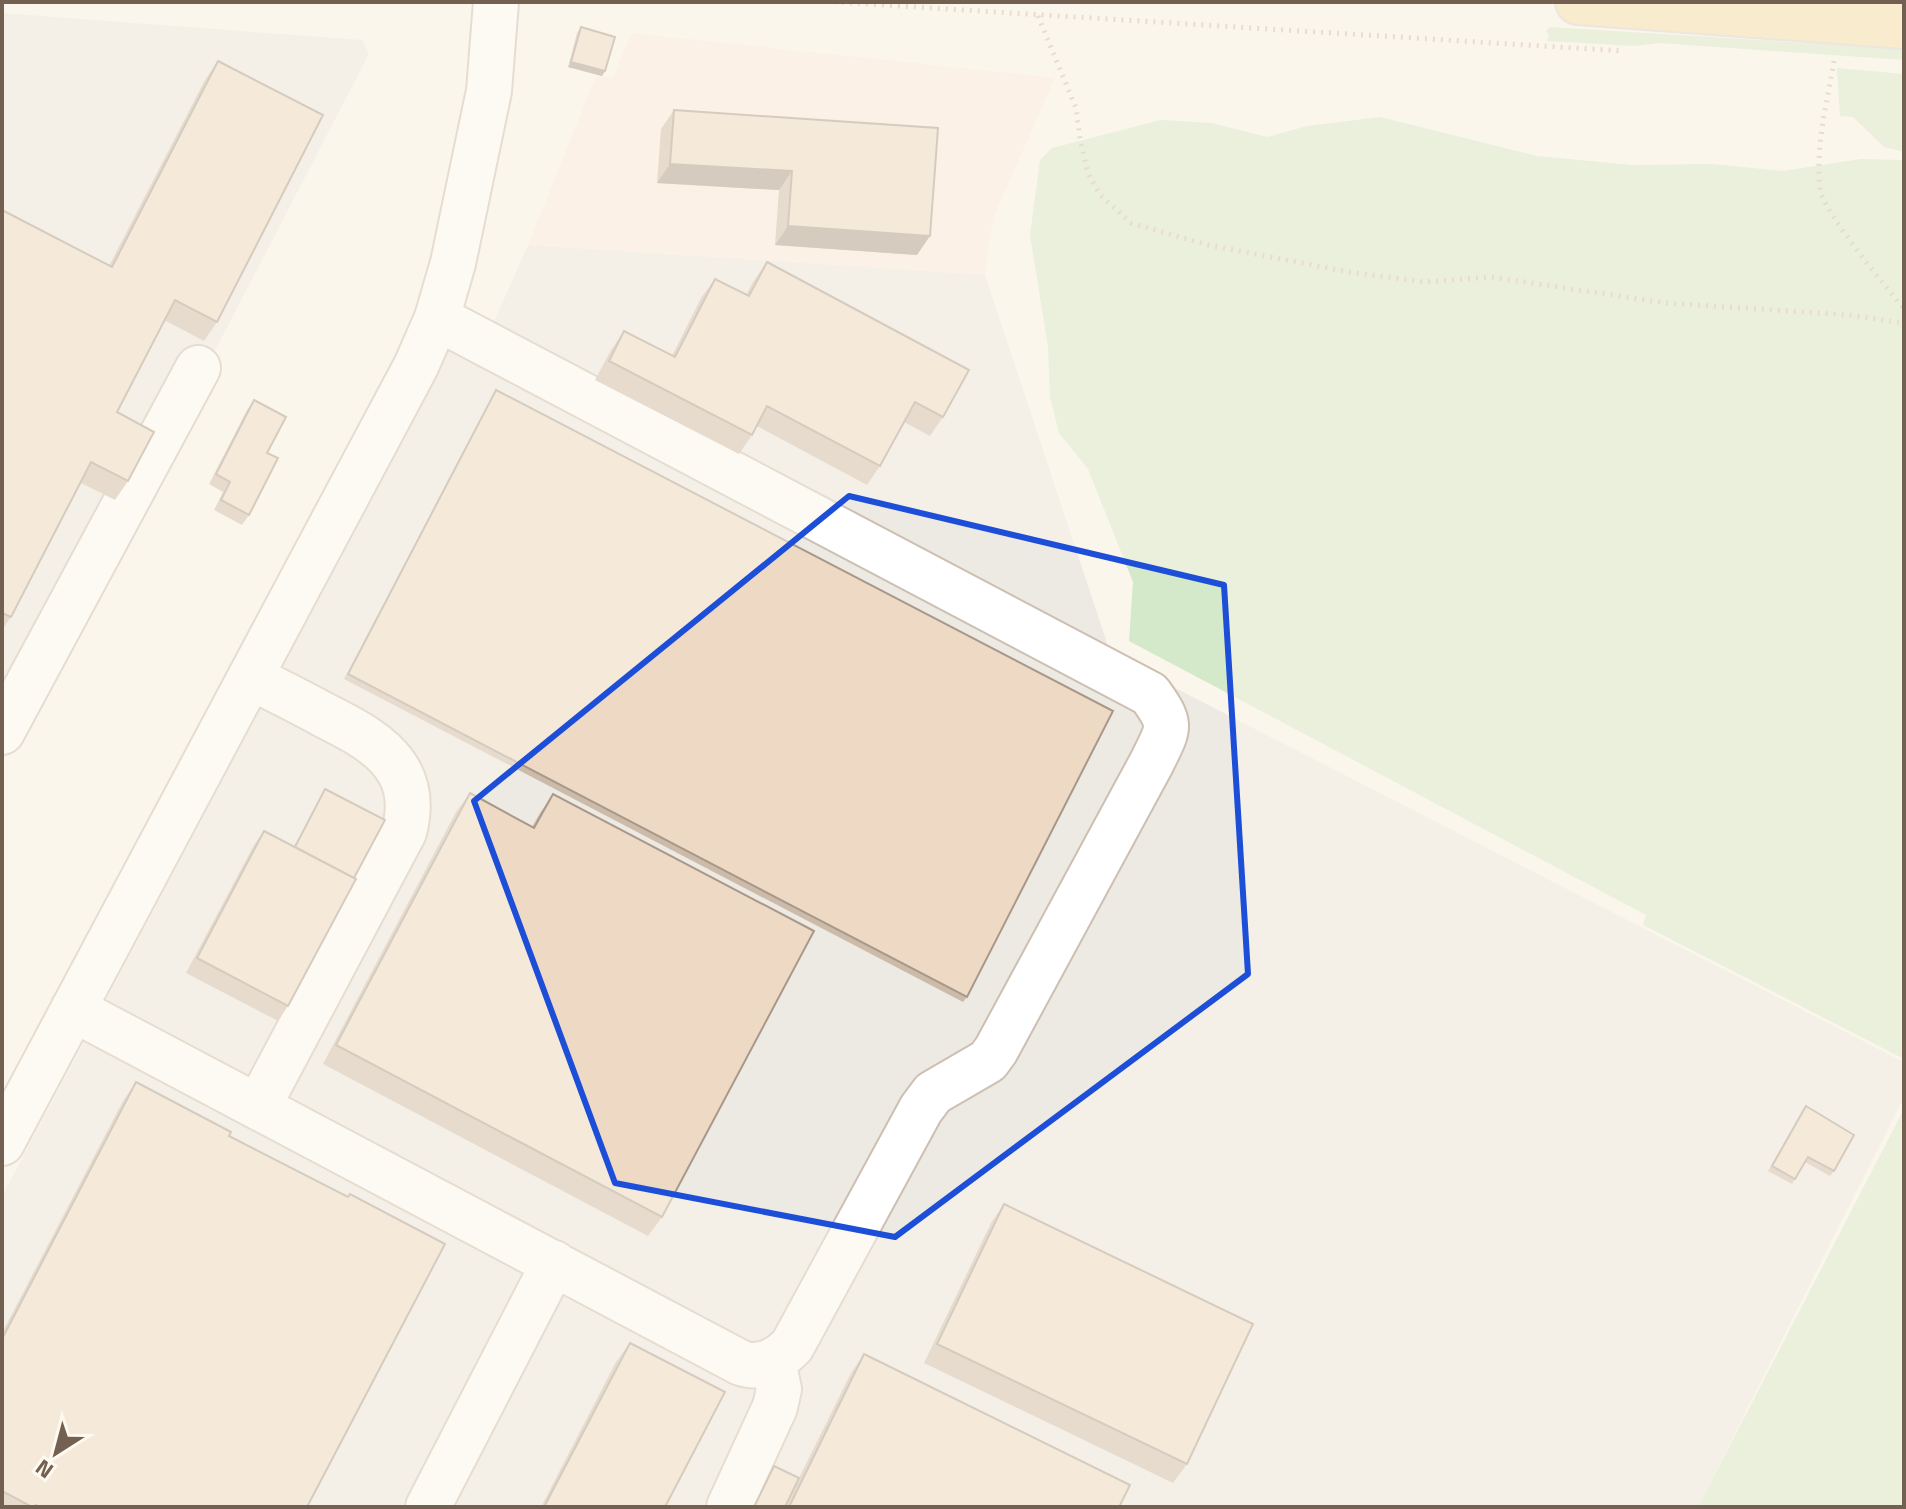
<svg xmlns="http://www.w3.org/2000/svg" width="1906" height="1509" font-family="'Titillium Web',sans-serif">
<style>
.commercial{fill:#faeae0}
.industrial{fill:#ede9e3}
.green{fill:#d4e8ca}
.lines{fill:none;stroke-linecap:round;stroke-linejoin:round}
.minor-casing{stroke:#cdbfb2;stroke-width:48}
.major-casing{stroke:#d8d2ce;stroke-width:48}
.path{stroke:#d3bda8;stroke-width:5;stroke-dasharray:2 6;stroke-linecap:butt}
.minor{stroke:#fff;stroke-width:44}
.major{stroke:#f3deaa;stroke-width:44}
.wall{fill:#cdbba9}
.shaded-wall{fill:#a7988a}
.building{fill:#eed9c5;stroke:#a7988a;stroke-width:2}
.marked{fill:none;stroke:#1d4ed8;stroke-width:6;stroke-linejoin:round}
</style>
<rect width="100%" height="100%" fill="#fbf6eb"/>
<path class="commercial" d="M 631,33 L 1055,78 L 993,218 L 985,275 L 528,245 L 597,74 L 613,78 Z"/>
<path class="industrial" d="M 2,13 L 362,40 L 369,54 L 2,761 Z
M 528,245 L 985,275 L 1111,655 L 1904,1062 L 1904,1097 L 1698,1507 L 2,1507 L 2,1196 L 262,706 L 462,320 L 491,328 Z"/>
<path class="green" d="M 1550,27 L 1904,49 L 1904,60 L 1659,43 L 1634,46 L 1547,41 L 1549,35 L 1546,31 Z
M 1837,68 L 1904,74 L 1904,152 L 1884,147 L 1853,117 L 1840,116 Z
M 1380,117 L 1537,156 L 1632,165 L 1713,164 L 1783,171 L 1861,159 L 1904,160 L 1904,1059 L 1643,925 L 1646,915 L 1129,641 L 1133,582 L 1088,469 L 1059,433 L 1050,397 L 1048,347 L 1030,235 L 1040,160 L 1052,148 L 1161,120 L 1212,123 L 1267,137 L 1307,126 Z
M 1904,1109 L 1904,1507 L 1698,1507 Z"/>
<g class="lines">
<defs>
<path id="minor" d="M 250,677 C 274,689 298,701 322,714 C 372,739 422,765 404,832 L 259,1105
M 2,732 L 198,368
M 73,1009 L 741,1363 C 761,1370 778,1360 792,1346 L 921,1109 L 933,1093 L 988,1061 L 996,1050 L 1152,762 C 1169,727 1173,726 1150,694 L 437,318
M 2,1143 L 416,366 L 437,318 L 453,263 L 489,91 L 496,2
M 428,1507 L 554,1263
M 729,1507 L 775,1407 L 779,1389 L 773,1361"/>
<path id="major" d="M 1578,2 L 1904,26"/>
</defs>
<use href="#minor" class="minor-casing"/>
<use href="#major" class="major-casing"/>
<path class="path" d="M 834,2 L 1623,51
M 1038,16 L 1076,108 L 1080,139 L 1088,173 L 1100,195 L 1131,223 L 1208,245 L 1349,272 L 1425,282 L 1491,277 L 1666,303 L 1849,315 L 1904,323
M 1834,61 C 1827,103 1815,147 1820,189 C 1823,212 1887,288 1904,309"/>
<use href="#minor" class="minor"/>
<use href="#major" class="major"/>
</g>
<path class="wall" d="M 581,27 L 605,71 L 602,76 L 568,67 L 577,33 Z
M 218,61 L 217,322 L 204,341 L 164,320 L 117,412 L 128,481 L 115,500 L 81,483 L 11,617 L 2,630 L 2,211 L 109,266 L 205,80 Z
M 674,110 L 938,128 L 917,255 L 775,245 L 779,190 L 657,183 L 661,129 Z
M 767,262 L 943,417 L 930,436 L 904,422 L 880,466 L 867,485 L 757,426 L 752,435 L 739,454 L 595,380 L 611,350 L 624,331 L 672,356 L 701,298 L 715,279 L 746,295 L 753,282 Z
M 496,390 L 967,997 L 963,1002 L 344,679 Z
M 254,400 L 267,453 L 249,515 L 242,525 L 214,510 L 223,492 L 209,484 L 247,410 Z
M 325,789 L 288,1006 L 278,1021 L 186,973 L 254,845 L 264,831 L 294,846 Z
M 470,793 L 532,827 L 540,813 L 553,794 L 662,1217 L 648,1236 L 323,1064 L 456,812 Z
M 136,1082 L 229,1136 L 347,1197 L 350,1194 L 307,1507 L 2,1507 L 2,1333 L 123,1101 Z
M 1802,1111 L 1834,1171 L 1830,1176 L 1805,1162 L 1792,1184 L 1768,1171 Z
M 1004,1204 L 1187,1464 L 1173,1483 L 924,1363 L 991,1223 Z
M 630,1343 L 665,1507 L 541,1507 L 616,1362 Z
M 864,1354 L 1119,1507 L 753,1507 L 774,1466 L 799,1478 L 851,1373 Z"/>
<path class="shaded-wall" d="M 571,62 L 605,71 L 602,76 L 568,67 Z
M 670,164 L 792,171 L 779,190 L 657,183 Z
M 788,226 L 930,236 L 917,255 L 775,245 Z"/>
<path class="building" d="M 581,27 L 615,37 L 605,71 L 571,62 Z
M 218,61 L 323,115 L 217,322 L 175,300 L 117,412 L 154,432 L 128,481 L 91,462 L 11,617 L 2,613 L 2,210 L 112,267 Z
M 674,110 L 938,128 L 930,236 L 788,226 L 792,171 L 670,164 Z
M 767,262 L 969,370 L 943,417 L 915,402 L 880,466 L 767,406 L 752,435 L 609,361 L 624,331 L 675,357 L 715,279 L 749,296 Z
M 496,390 L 1113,711 L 967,997 L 348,674 Z
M 254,400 L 286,417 L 267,453 L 278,458 L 249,515 L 221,500 L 230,482 L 216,474 Z
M 325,789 L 385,820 L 354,878 L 295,847 Z
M 470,793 L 534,828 L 553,794 L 814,931 L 662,1217 L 336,1045 Z
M 264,831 L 356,879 L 288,1006 L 197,958 Z
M 136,1082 L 231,1132 L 229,1136 L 348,1197 L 350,1194 L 445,1244 L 307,1507 L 40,1507 L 36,1505 L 35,1507 L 32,1507 L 2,1491 L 2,1339 Z
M 1806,1106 L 1854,1135 L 1834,1171 L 1808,1157 L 1795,1179 L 1772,1166 Z
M 1004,1204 L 1253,1324 L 1187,1464 L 937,1344 Z
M 630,1343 L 725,1392 L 665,1507 L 544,1507 Z
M 864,1354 L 1130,1485 L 1119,1507 L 789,1507 Z
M 774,1466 L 799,1478 L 785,1507 L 754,1507 Z"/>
<path d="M0 0H1906V1509H0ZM 849,496 L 1224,585 L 1248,974 L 895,1237 L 615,1183 L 474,801 Z" fill="#fbf6eb" fill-opacity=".55" fill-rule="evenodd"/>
<path class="marked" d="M 849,496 L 1224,585 L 1248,974 L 895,1237 L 615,1183 L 474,801 Z"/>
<rect width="1906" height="1509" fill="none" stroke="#746050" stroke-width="8"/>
<g transform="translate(56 1453) rotate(216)" stroke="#fefaf1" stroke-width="6" paint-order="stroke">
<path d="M0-6L14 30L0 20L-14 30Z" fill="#746050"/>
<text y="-12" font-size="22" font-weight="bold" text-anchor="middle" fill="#746050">N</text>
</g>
</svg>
